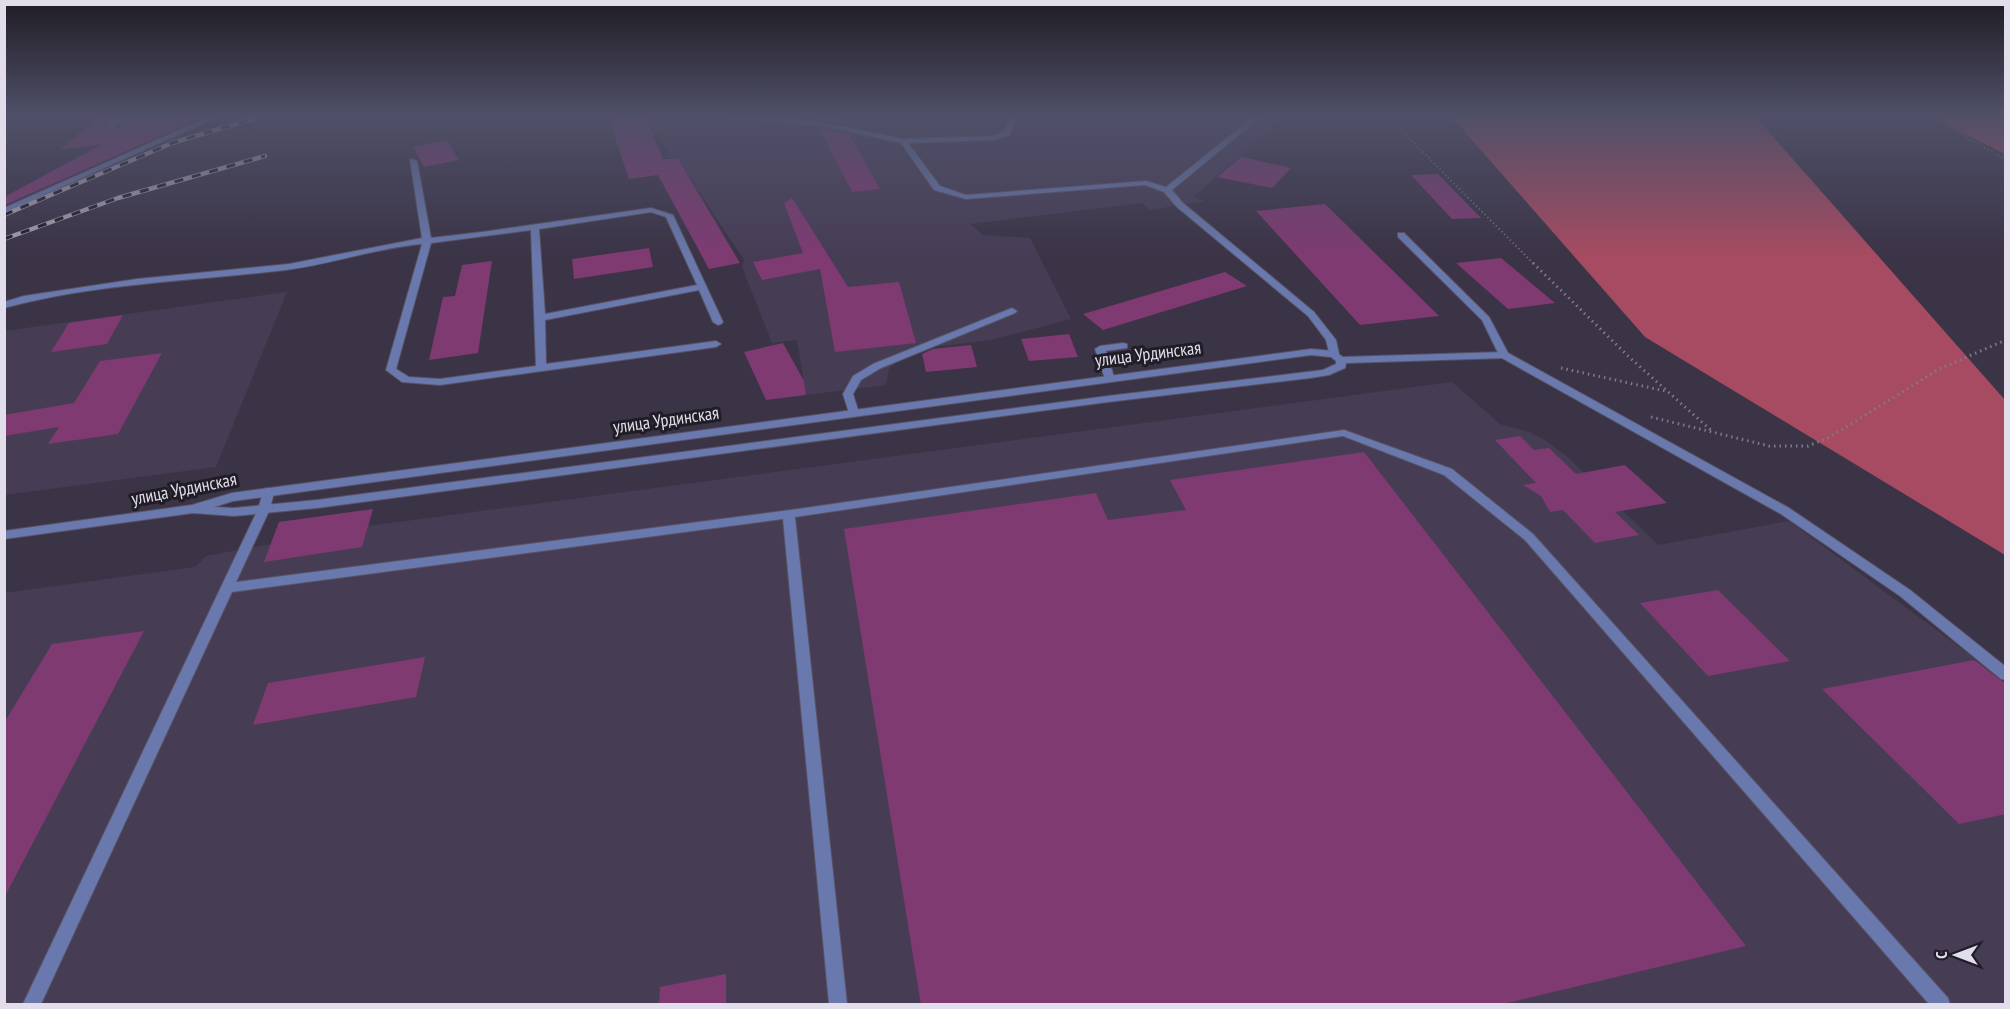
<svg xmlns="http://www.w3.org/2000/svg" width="2010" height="1009" font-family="'PT Sans Narrow',sans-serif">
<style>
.built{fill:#463d55}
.forest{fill:#a64b61}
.building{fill:#7f3a72}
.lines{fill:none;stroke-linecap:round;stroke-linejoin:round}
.service-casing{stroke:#595264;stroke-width:2}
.minor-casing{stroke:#595264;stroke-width:2}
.path-far1{stroke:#817a8a;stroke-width:2;stroke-dasharray:1 3;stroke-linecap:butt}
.path{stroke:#817a8a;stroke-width:3;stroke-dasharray:1.5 4;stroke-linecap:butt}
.service{fill:#6979ad;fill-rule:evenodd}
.minor{fill:#6979ad;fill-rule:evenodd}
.rail-casing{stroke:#a7a0b0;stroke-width:4.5}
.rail{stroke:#201d26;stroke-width:3;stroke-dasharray:9;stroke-linecap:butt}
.labels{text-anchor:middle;stroke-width:6;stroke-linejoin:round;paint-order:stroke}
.street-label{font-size:18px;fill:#e2ddea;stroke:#201d26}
</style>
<rect width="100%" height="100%" fill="#3b3346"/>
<path class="built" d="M 646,115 L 1287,115 L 1193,197 L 1205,201 L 1150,210 L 1142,203 L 970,224 L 983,235 L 1030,238 L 1071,319 L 991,340 L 932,347 L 905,356 L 889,368 L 886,385 L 806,395 L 797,340 L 772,343 L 742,267 L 744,260 L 678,160 L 672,159 Z
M 287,292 L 216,467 L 5,495 L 4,331 Z
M 1452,382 L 1500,424 L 1529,432 L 1545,440 L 1570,459 L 1658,545 L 1789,521 L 1977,660 L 2005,684 L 2005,1004 L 5,1004 L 4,593 L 195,567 L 206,556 L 271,544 L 279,522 L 373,509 L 368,526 Z"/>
<path class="forest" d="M 1450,115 L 1754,115 L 2005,400 L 2005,555 L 1645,337 Z
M 1943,115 L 2005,115 L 2005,154 L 1947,125 Z"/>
<path class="building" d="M 101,115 L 115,115 L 107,123 L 109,129 L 117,129 L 128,115 L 207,115 L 5,205 L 4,197 L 101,145 L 61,149 Z
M 636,115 L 645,115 L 663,159 L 678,159 L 740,263 L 709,269 L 658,175 L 629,179 L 609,119 Z
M 812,115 L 838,115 L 843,124 L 814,119 Z
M 819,128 L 849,134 L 880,189 L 852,192 Z
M 447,140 L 459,160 L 424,167 L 413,147 Z
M 1241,157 L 1291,168 L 1272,188 L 1217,177 Z
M 1438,174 L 1481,218 L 1452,219 L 1411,175 Z
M 792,198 L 848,287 L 899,282 L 916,343 L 835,352 L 820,269 L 762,280 L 753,262 L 803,253 L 784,203 Z
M 1325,204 L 1439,316 L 1360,325 L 1256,211 Z
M 649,248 L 653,267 L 574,279 L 572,259 Z
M 1501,258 L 1555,303 L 1508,309 L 1456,263 Z
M 492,261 L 478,353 L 429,360 L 443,297 L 455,296 L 462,265 Z
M 1225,272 L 1247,286 L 1103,330 L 1083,314 Z
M 123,315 L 107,344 L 51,352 L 69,323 Z
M 1069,334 L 1078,357 L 1029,361 L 1021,339 Z
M 783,343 L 804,381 L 806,395 L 766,400 L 744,352 Z
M 971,345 L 977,367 L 926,372 L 922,354 L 933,349 Z
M 162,353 L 118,434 L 48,444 L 59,427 L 4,436 L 4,415 L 74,403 L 100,361 Z
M 1520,436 L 1534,450 L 1549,448 L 1576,474 L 1625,465 L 1667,503 L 1615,512 L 1639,535 L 1595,543 L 1563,510 L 1550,512 L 1541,496 L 1523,485 L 1536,483 L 1495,440 Z
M 1364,452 L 1746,946 L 1499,1005 L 921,1005 L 844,529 L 1096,493 L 1108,520 L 1186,510 L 1170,480 Z
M 373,509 L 362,547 L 264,562 L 279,522 Z
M 1718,590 L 1790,661 L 1708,676 L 1640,603 Z
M 144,631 L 4,898 L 4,723 L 52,644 Z
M 425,657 L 416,697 L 253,725 L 268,683 Z
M 1974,660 L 2006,684 L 2006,814 L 1959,824 L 1822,689 Z
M 726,974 L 726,1005 L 659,1005 L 660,987 Z"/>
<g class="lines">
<defs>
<path id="service" d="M 119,115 L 126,115 L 115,127 L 109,127 L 109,123 Z
M 213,115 L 222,115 L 4,213 L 4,208 Z
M 721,115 L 747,115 L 822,122 L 903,139 L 992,136 L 1004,132 L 1012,115 L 1018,115 L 1010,135 L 993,140 L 908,143 L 940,186 L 966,195 L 1146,181 L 1166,187 L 1256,115 L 1263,115 L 1172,190 L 1183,203 L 1314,312 L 1336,340 L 1339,354 L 1338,356 L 1330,356 L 1326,340 L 1308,316 L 1177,207 L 1164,192 L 1145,185 L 966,199 L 934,190 L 901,143 L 822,126 L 724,117 Z
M 410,159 L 417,161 L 431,238 L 482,232 L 651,208 L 673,215 L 723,322 L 721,324 L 718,325 L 713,322 L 699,290 L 545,320 L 546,364 L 716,341 L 721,344 L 716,347 L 440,385 L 402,382 L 386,370 L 422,244 C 376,248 332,264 286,270 C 193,281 96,283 4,308 L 4,302 L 24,296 L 137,279 L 289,264 L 422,238 ZM 651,212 L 666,217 L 697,285 L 545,314 L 539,229 ZM 531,230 L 536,366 L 440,379 L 409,377 L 396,369 L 431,243 Z
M 1398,233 L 1404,233 L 1489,317 L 1508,353 L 1789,508 L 1910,590 L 2006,667 L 2006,680 L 2001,679 L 1900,596 L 1781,514 L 1500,357 L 1482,320 L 1398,237 Z
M 1012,308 L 1017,311 L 1015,313 L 881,368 L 861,380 L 853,394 L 859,413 L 854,416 L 849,413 L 843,394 L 853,376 L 873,364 Z
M 1123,343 L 1127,344 L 1127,348 L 1106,351 L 1114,377 L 1113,379 L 1105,379 L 1095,349 L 1100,346 Z
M 1344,430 L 1452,469 L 1533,534 L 1948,998 L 1950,1004 L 1929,1004 L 1525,540 L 1444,475 L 1343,436 L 795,517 L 847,1004 L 829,1004 L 783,519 L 232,592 L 41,1004 L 23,1004 L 258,509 L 264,489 L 268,488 L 274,492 L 270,509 L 236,582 L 798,509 Z"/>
<path id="minor" d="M 1311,349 L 1334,351 L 1343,357 L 1504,352 L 1509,355 L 1504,358 L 1346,363 L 1345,368 L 1329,375 L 1310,378 L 1108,402 L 317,508 L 234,516 L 193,513 L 4,539 L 4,531 L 192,505 L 232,493 ZM 1311,355 L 1331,357 L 1336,361 L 1336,364 L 1323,370 L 1108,396 L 317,500 L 234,508 L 214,507 L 233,501 Z"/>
</defs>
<use href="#service" class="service-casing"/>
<use href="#minor" class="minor-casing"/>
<path class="path-far1" d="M 1386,115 L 1535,265
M 1934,115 L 1950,128 L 2006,160"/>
<path class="path" d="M 1533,263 L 1628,356 L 1713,432
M 1561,368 L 1665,391
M 1651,417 L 1769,446 L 1808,446 L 1830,437 L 1939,369 L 2006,340"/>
<use href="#service" class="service"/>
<use href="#minor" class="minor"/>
<defs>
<path id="rail" d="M 4,215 L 172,143 L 266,115
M 4,239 L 118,198 L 265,156"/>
</defs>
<use href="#rail" class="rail-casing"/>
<use href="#rail" class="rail"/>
</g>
<linearGradient id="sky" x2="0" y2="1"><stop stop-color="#201c26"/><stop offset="0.45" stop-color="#4f5068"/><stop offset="1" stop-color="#4f5068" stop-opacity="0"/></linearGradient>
<rect width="2010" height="256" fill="url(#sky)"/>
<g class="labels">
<g class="street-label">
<text transform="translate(1148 354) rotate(-7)" y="6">улица Урдинская</text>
<text transform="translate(666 420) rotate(-8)" y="6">улица Урдинская</text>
<text transform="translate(184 489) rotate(-11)" y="6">улица Урдинская</text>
</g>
</g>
<rect width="2010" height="1009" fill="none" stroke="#e2ddea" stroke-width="12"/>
<g transform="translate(1956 955) rotate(270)" stroke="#201d26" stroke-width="4.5" paint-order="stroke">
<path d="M0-4.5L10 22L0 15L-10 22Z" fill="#e2ddea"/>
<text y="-9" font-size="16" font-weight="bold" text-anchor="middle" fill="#e2ddea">С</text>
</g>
</svg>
